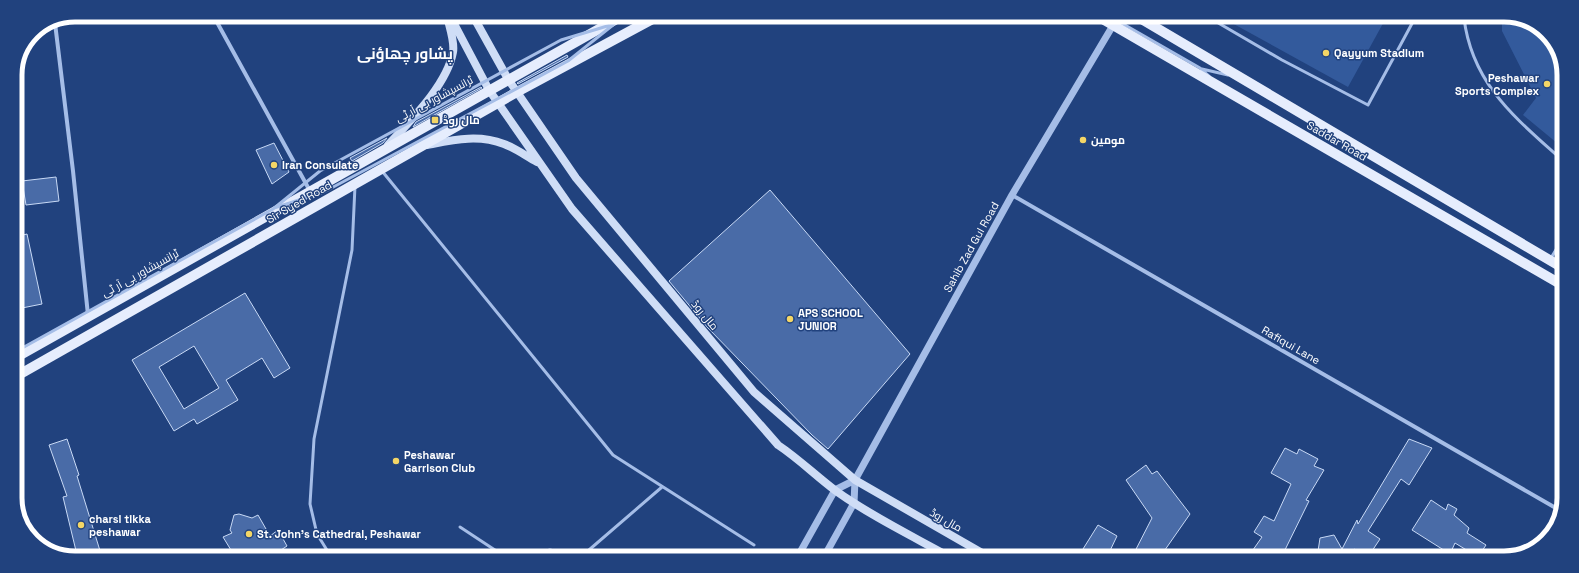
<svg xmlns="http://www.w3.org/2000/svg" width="1579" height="573" font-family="'Space Grotesk',Cairo,sans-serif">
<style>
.green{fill:#335a9c}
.building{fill:#496ba7;stroke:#c8d9f5;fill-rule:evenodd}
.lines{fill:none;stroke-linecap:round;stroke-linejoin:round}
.service{stroke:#a5bde7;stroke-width:3}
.minor{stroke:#a5bde7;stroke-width:4}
.tertiary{stroke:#a5bde7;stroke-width:7}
.secondary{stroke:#cfddf6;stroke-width:8}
.primary{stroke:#e6edfd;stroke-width:10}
.service-bridge{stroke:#a5bde7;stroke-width:3}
.poi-dot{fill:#f4d666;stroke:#21427e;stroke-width:1.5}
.labels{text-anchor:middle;stroke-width:3;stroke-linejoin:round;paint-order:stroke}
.poi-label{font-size:11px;font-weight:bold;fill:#fff;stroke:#21427e;text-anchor:start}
.street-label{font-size:11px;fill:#fff;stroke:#21427e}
.district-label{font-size:15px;font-weight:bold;fill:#fff;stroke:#21427e}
.rim{fill:none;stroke:#fff;stroke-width:5}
</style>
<rect width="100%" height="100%" fill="#21427e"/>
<path class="green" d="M 1221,17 L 1386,18 L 1348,87 Z
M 1502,18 L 1523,18 L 1551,38 L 1564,71 L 1563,148 L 1523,115 L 1536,98 L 1502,31 Z"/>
<path class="building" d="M 567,55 L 568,57 L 518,84 L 517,83 Z
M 481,87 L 482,88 L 413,127 L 416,122 Z
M 387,138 L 383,143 L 352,161 L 350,158 Z
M 274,143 L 289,172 L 272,184 L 256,150 Z
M 56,177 L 59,201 L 26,205 L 22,181 Z
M 770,190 L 910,354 L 828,449 L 812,435 L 708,328 L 669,281 Z
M 27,234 L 42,304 L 17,309 L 15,302 L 15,237 Z
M 245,293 L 290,368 L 274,378 L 262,358 L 226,380 L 238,400 L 197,424 L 194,419 L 174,431 L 132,360 ZM 194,346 L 219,388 L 184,409 L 159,367 Z
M 67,439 L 79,475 L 77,476 L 101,554 L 77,555 L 63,497 L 67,496 L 49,445 Z
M 1409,439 L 1432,448 L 1409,485 L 1401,479 L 1368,531 L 1380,539 L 1368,557 L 1354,549 L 1353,558 L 1317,558 L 1320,538 L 1334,535 L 1342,549 L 1357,520 L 1358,524 Z
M 1285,448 L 1297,454 L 1299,449 L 1318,459 L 1314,466 L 1324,470 L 1306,500 L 1309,501 L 1281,558 L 1248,557 L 1262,537 L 1254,532 L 1264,516 L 1274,521 L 1291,484 L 1271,473 Z
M 1146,465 L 1152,474 L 1157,471 L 1190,514 L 1160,557 L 1132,557 L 1152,518 L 1126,480 Z
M 1431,500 L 1446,510 L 1448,504 L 1457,509 L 1454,515 L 1469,528 L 1467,533 L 1486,545 L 1478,557 L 1455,543 L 1450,554 L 1412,530 Z
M 239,514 L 252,518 L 258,515 L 270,536 L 278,530 L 287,546 L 278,552 L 281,555 L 234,555 L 223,537 L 232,533 L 230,530 L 234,515 Z
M 1098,525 L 1117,536 L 1107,557 L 1078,557 Z"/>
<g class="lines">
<path class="service" d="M 1111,17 L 1200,68 L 1209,76
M 1208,17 L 1282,60 L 1368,105 L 1415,18
M 1464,18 C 1472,85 1517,119 1563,161
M 1202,69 L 1228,75
M 382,171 L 613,455 L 754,545
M 1551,258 L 1563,238
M 460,527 L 504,556
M 330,555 L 317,534 L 310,504 L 314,439 L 352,250 L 355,186
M 526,556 L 550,550 L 575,556
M 582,556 L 662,487"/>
<path class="minor" d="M 213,15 L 310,191
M 55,23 L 73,171 L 88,315
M 1012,195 L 1561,511"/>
<path class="tertiary" d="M 798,556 L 835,490 L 855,480
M 824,557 L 854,503 L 855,480 L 1012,195 L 1112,27"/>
<path class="secondary" d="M 450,16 L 489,90 L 572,209 L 778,445 C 799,459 816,476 836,491 C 871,516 912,536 950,557
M 473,16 L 508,79 L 576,178 L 754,392 L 855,480 L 989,557
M 388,145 C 410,121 447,85 453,52 C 455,42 449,26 447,16
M 427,145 C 453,140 478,134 504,144 C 515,148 526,156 537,162"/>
<path class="primary" d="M 1099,17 L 1562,285
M 1138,17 L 1563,268
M 15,358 L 622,16
M 15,377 L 517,92 L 658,16"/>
<path class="service-bridge" d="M 274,208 L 324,192 L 568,61 L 613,25
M 15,352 L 273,209 L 320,171 L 561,40 L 614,24"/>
</g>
<g class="poi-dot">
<circle cx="1326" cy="53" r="4"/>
<circle cx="1547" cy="84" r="4"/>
<rect x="431" y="116" width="8" height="8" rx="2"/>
<circle cx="1083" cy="140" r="4"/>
<circle cx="274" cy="165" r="4"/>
<circle cx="790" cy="319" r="4"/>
<circle cx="396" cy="461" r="4"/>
<circle cx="81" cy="525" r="4"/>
<circle cx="249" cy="534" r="4"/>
</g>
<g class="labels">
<g class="poi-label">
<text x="1334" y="57">Qayyum Stadium</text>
<text x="1539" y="82" text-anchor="end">Peshawar<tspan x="1539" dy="13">Sports Complex</tspan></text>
<text x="443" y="124">مال روڈ</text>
<text x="1091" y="144">مومین</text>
<text x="282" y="169">Iran Consulate</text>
<text x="798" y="317">APS SCHOOL<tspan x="798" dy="13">JUNIOR</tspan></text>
<text x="404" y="459">Peshawar<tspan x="404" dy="13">Garrison Club</tspan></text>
<text x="89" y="523">charsi tikka<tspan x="89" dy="13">peshawar</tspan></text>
<text x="257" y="538">St. John's Cathedral, Peshawar</text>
</g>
<g class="street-label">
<text transform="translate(434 99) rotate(-28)" y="4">ٹرانسپشاور بی آر ٹی</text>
<text transform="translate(1337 141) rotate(30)" y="4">Saddar Road</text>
<text transform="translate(299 202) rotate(-30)" y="4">Sir Syed Road</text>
<text transform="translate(971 247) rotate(-61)" y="4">Sahib Zad Gul Road</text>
<text transform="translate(140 273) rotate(-29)" y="4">ٹرانسپشاور بی آر ٹی</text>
<text transform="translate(705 315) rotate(50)" y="4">مال روڈ</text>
<text transform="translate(1291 345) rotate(30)" y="4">Rafiqui Lane</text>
<text transform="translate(946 520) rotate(30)" y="4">مال روڈ</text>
</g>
<g class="district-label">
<text x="405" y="59">پشاور چھاؤنی</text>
</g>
</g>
<path d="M0 0H1579V573H0ZM75 22H1504A53 53 0 0 1 1557 75V498A53 53 0 0 1 1504 551H75A53 53 0 0 1 22 498V75A53 53 0 0 1 75 22Z" fill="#21427e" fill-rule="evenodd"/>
<path class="rim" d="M75 22H1504A53 53 0 0 1 1557 75V498A53 53 0 0 1 1504 551H75A53 53 0 0 1 22 498V75A53 53 0 0 1 75 22Z"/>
</svg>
